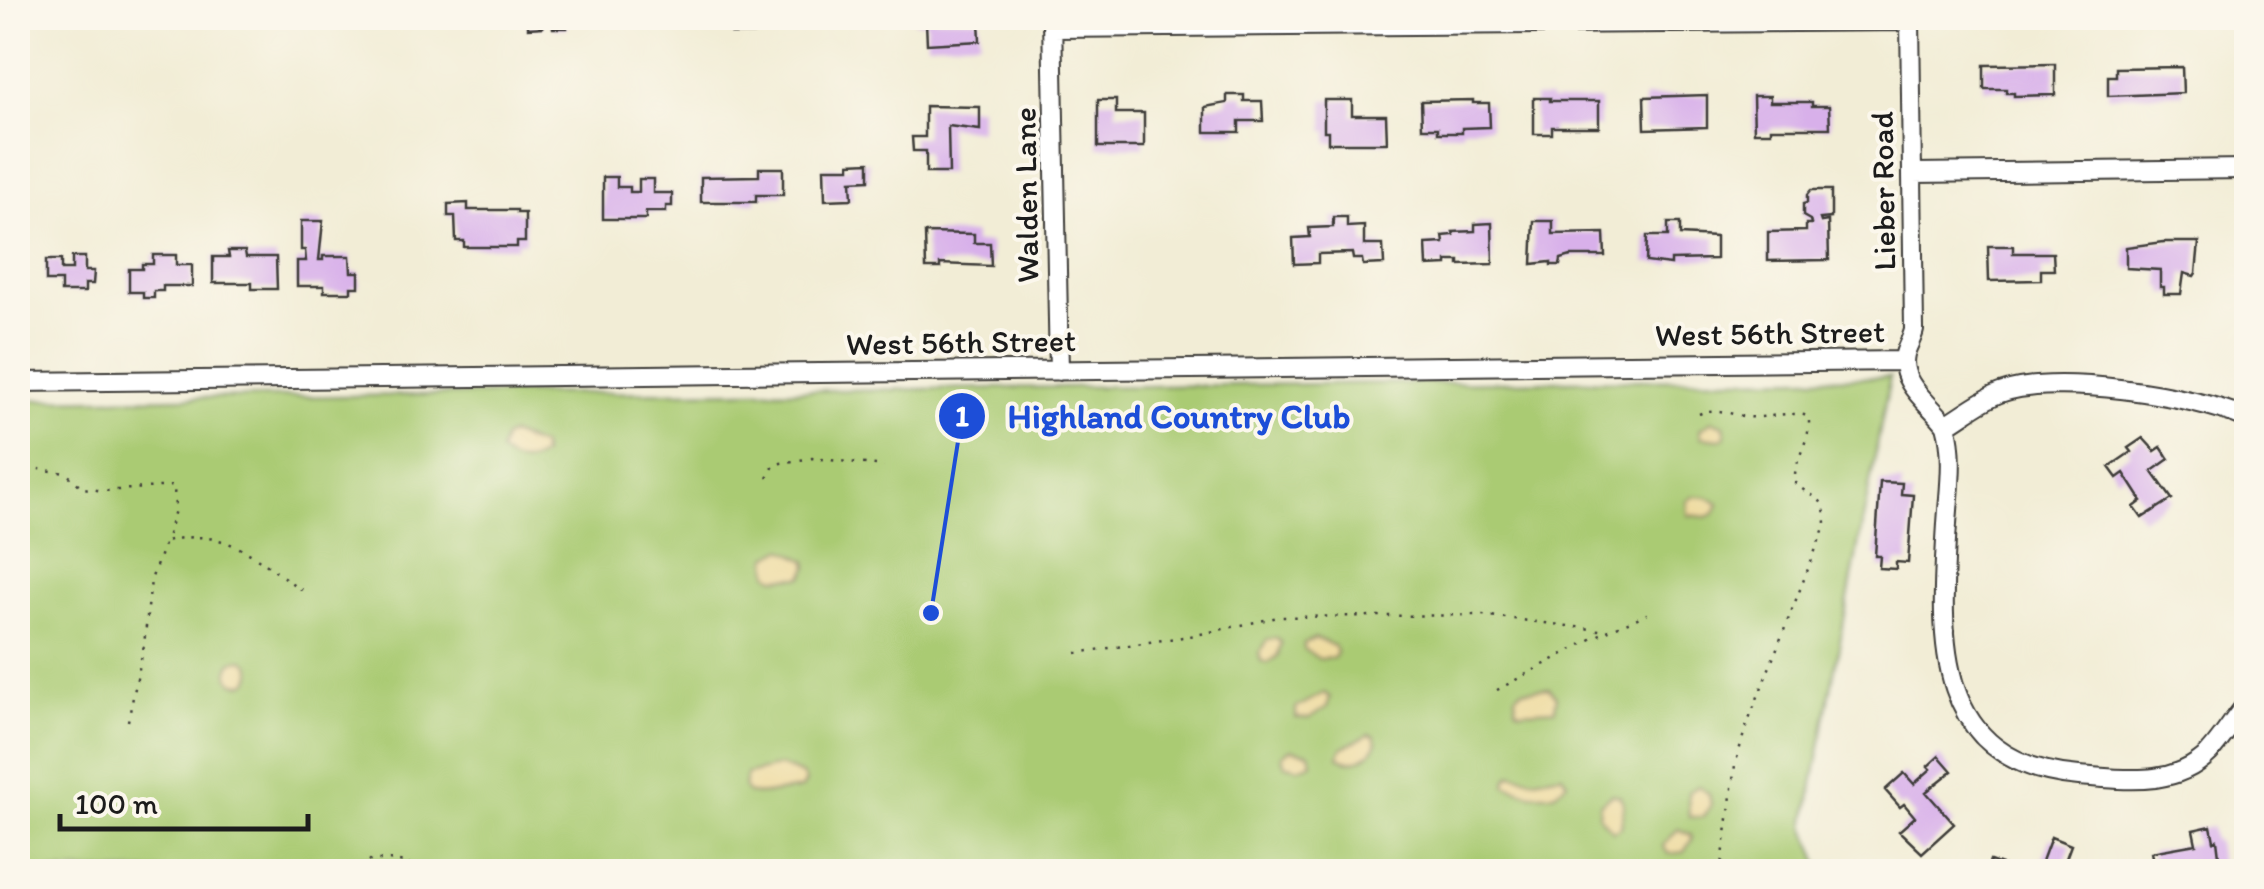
<svg xmlns="http://www.w3.org/2000/svg" width="2264" height="889" font-family="Itim,sans-serif">
<style>
.green{fill:#aacb73;stroke:#637448;stroke-width:2.5}
.sand{fill:#eeda9e;stroke:#857b5d;stroke-width:2.5}
.building{fill:#d8b0ea}
.lines{fill:none;stroke-linecap:round;stroke-linejoin:round}
.minor-casing{stroke:#3c3b38;stroke-width:22}
.path{stroke:#3c3b38;stroke-width:2.5;stroke-dasharray:2.5 8;stroke-linecap:butt}
.minor{stroke:#fff;stroke-width:18}
.labels{text-anchor:middle;stroke-width:8;stroke-linejoin:round;paint-order:stroke}
.street-label{font-size:32px;fill:#1c1c1c;stroke:#fbf7ec}
.leader{fill:none;stroke:#1d4ed8;stroke-width:4}
.callout-dot{fill:#1d4ed8;stroke:#fbf7ec;stroke-width:4}
.mark-label{font-size:30px;text-anchor:middle;font-weight:bold;fill:#fff}
.callout-label{font-size:35px;text-anchor:middle;font-weight:bold;fill:#1d4ed8;stroke:#fbf7ec;stroke-width:8;stroke-linejoin:round;paint-order:stroke}
</style>
<rect width="100%" height="100%" fill="#fbf7ec"/>
<filter id="ink" filterUnits="userSpaceOnUse"><feTurbulence type="fractalNoise" baseFrequency=".01" numOctaves="2"/><feDisplacementMap in="SourceGraphic" scale="20" xChannelSelector="R" yChannelSelector="G"/><feConvolveMatrix kernelMatrix="1 2 1 2 8 2 1 2 1" color-interpolation-filters="sRGB"/></filter>
<filter id="wash" filterUnits="userSpaceOnUse"><feTurbulence type="fractalNoise" baseFrequency=".0048" numOctaves="4" result="noise"/><feDisplacementMap in="SourceGraphic" scale="40" xChannelSelector="R" yChannelSelector="G"/><feGaussianBlur stdDeviation="2.25" result="paint"/><feColorMatrix in="noise" values="0 0 0 0 0 0 0 0 0 0 0 0 0 0 0 0 0 1.4 0 .05"/><feComposite in="paint" operator="in"/></filter>
<g filter="url(#wash)">
<rect width="100%" height="100%" fill="#f2edd6"/>
<path class="green" d="M 1890,377 L 1805,826 L 1822,872 L 18,871 L 18,400 Z"/>
<path class="sand" d="M 1712,421 L 1724,425 L 1726,436 L 1721,439 L 1701,437 L 1700,429 Z
M 511,434 L 541,446 L 542,455 C 529,465 511,465 500,451 L 504,438 Z
M 1694,496 L 1708,497 L 1719,504 L 1715,513 L 1707,517 L 1688,515 L 1687,501 Z
M 783,549 L 807,561 L 808,567 L 803,577 L 775,578 L 769,574 L 768,557 Z
M 1276,638 L 1281,643 L 1278,656 L 1268,663 L 1261,661 L 1259,653 L 1267,640 Z
M 1315,638 L 1334,646 L 1337,652 L 1334,658 L 1319,659 L 1304,649 L 1304,643 Z
M228 672a12 12 0 1 1 24 0a12 12 0 1 1-24 0Z
M 1549,688 L 1557,696 L 1555,709 L 1520,711 L 1516,708 L 1515,696 L 1522,690 Z
M 1324,693 L 1330,697 L 1327,707 L 1309,718 L 1296,718 L 1296,708 Z
M 1369,734 L 1375,736 L 1377,742 C 1371,758 1352,767 1338,756 L 1342,748 Z
M 1291,749 L 1310,753 L 1312,763 L 1299,768 L 1284,764 L 1282,755 Z
M 780,766 L 802,775 L 806,781 L 803,788 C 793,792 788,790 778,792 C 763,794 736,802 747,774 Z
M 1512,774 L 1534,779 L 1562,774 L 1567,782 L 1555,794 L 1530,794 L 1506,785 L 1507,778 Z
M 1699,786 L 1709,794 L 1711,805 L 1703,817 L 1689,817 L 1688,792 Z
M 1611,794 L 1620,796 L 1624,805 L 1621,827 L 1613,831 L 1599,816 L 1600,804 Z
M 1678,829 L 1691,835 L 1692,839 L 1684,852 L 1668,854 L 1663,846 Z"/>
<g id="blocks">
<path class="building" d="M 528,18 L 543,18 L 543,27 L 528,28 Z
M 552,18 L 567,18 L 567,28 L 553,28 Z
M 732,18 L 753,18 L 753,34 L 732,34 Z
M 914,18 L 979,19 L 980,41 L 927,44 L 926,22 L 914,22 Z
M 2055,64 L 2055,95 L 2014,96 L 2014,93 L 2006,93 L 2006,89 L 1984,89 L 1984,65 Z
M 2182,67 L 2183,93 L 2108,96 L 2108,76 L 2116,76 L 2116,68 Z
M 1227,95 L 1244,95 L 1244,101 L 1262,101 L 1263,121 L 1239,121 L 1239,132 L 1205,132 L 1205,107 L 1227,103 Z
M 1707,95 L 1707,127 L 1645,129 L 1644,97 Z
M 1753,96 L 1770,96 L 1770,102 L 1812,102 L 1812,106 L 1829,106 L 1830,128 L 1771,128 L 1771,132 L 1754,132 Z
M 1534,98 L 1550,98 L 1550,101 L 1599,101 L 1599,127 L 1552,127 L 1552,134 L 1534,134 Z
M 1098,100 L 1116,100 L 1116,113 L 1144,113 L 1144,147 L 1098,147 Z
M 1324,100 L 1352,100 L 1352,115 L 1386,115 L 1387,143 L 1328,143 L 1328,131 L 1324,131 Z
M 1473,100 L 1473,103 L 1489,103 L 1490,127 L 1462,128 L 1462,133 L 1438,133 L 1438,128 L 1422,128 L 1421,101 Z
M 925,106 L 980,107 L 980,130 L 948,126 L 949,173 L 926,173 L 926,151 L 913,151 L 912,137 L 925,137 Z
M 869,162 L 869,180 L 851,181 L 852,199 L 825,200 L 824,168 L 850,168 L 850,163 Z
M 759,168 L 783,168 L 783,195 L 756,195 L 756,202 L 701,202 L 701,177 L 759,176 Z
M 603,177 L 617,177 L 617,187 L 630,187 L 630,192 L 639,192 L 639,179 L 653,179 L 653,193 L 672,193 L 672,206 L 666,206 L 666,212 L 646,212 L 646,219 L 603,219 Z
M 1811,190 L 1831,190 L 1831,218 L 1820,219 L 1821,222 L 1828,221 L 1829,260 L 1768,261 L 1768,232 L 1806,231 L 1806,224 L 1811,224 L 1810,220 L 1803,216 L 1803,204 L 1807,203 L 1807,195 Z
M 468,203 L 468,210 L 517,210 L 517,213 L 525,213 L 525,242 L 517,242 L 517,247 L 464,247 L 464,241 L 456,241 L 455,216 L 448,216 L 448,204 Z
M 1333,217 L 1347,217 L 1347,227 L 1364,226 L 1364,245 L 1383,245 L 1384,264 L 1363,265 L 1362,259 L 1353,259 L 1352,253 L 1318,254 L 1318,263 L 1294,264 L 1293,238 L 1310,237 L 1309,228 L 1333,227 Z
M 301,221 L 323,221 L 319,260 L 323,260 L 323,256 L 350,256 L 351,272 L 359,272 L 359,287 L 351,287 L 351,292 L 324,292 L 324,286 L 297,286 L 297,261 L 306,261 L 305,250 L 301,250 Z
M 1534,221 L 1553,221 L 1553,234 L 1604,233 L 1605,256 L 1571,256 L 1561,259 L 1560,265 L 1551,265 L 1551,262 L 1532,264 Z
M 1492,223 L 1493,264 L 1459,265 L 1459,261 L 1447,261 L 1447,265 L 1427,266 L 1426,244 L 1444,243 L 1443,236 L 1454,235 L 1453,232 L 1475,231 L 1475,224 Z
M 1668,223 L 1680,223 L 1680,235 L 1716,237 L 1716,259 L 1671,260 L 1671,265 L 1646,262 L 1647,236 L 1668,236 Z
M 925,233 L 974,234 L 974,243 L 990,243 L 991,266 L 940,264 L 940,268 L 926,268 Z
M 2164,242 L 2199,242 L 2196,273 L 2194,276 L 2184,273 L 2181,294 L 2164,294 L 2164,287 L 2160,287 L 2160,270 L 2126,268 L 2126,247 Z
M 1988,246 L 2013,246 L 2013,253 L 2053,253 L 2054,270 L 2041,270 L 2041,280 L 1989,281 Z
M 228,251 L 245,251 L 246,257 L 276,257 L 277,289 L 252,289 L 252,283 L 213,283 L 213,257 L 229,257 Z
M 153,255 L 176,255 L 176,265 L 192,265 L 192,286 L 163,286 L 163,291 L 154,291 L 154,298 L 143,298 L 143,292 L 129,292 L 129,269 L 142,269 L 142,264 L 153,264 Z
M 72,257 L 85,257 L 85,271 L 94,271 L 93,284 L 85,284 L 85,292 L 61,292 L 61,281 L 46,281 L 46,260 L 61,260 L 61,270 L 72,270 Z
M 2143,438 L 2155,451 L 2161,447 L 2169,459 L 2152,471 L 2172,499 L 2142,518 L 2134,507 L 2142,501 L 2124,473 L 2117,478 L 2109,467 L 2131,452 L 2128,448 Z
M 1880,482 L 1902,483 L 1901,494 L 1913,495 L 1908,563 L 1896,562 L 1896,569 L 1879,568 L 1880,556 L 1875,556 Z
M 1939,756 L 1952,771 L 1926,792 L 1954,824 L 1922,853 L 1899,831 L 1915,817 L 1904,804 L 1900,807 L 1885,790 L 1904,773 L 1914,784 L 1931,769 L 1928,766 Z
M 2211,826 L 2214,841 L 2217,840 L 2221,872 L 2204,872 L 2203,863 L 2155,872 L 2151,852 L 2196,844 L 2193,830 Z
M 2051,837 L 2071,845 L 2061,872 L 2038,872 Z
M 1990,861 L 2018,871 L 2018,872 L 1986,872 Z"/>
</g>
</g>
<g filter="url(#ink)">
<use href="#blocks" fill-opacity="0" stroke="#3c3b38" stroke-width="2.5"/>
<g class="lines">
<defs>
<path id="minor" d="M 1052,18 L 1059,371
M 1910,18 L 1914,330 C 1912,339 1907,346 1905,354 C 1898,384 1931,404 1946,425
M 1052,28 L 1910,21
M 1913,173 L 2246,169
M 18,382 L 1904,361
M 2246,418 C 2192,395 2056,373 2000,393 C 1981,400 1963,415 1946,425 C 1955,457 1949,490 1947,524 C 1940,637 1931,763 2079,776 C 2123,779 2174,788 2209,753 C 2223,738 2233,720 2246,705"/>
</defs>
<use href="#minor" class="minor-casing"/>
<path class="path" d="M 1699,414 C 1717,406 1730,415 1749,417 C 1768,419 1789,410 1808,416 C 1814,437 1792,460 1795,483 C 1814,501 1824,492 1826,523 L 1745,730 L 1735,765 L 1721,872
M 18,466 L 66,473 L 83,488 L 104,491 L 174,486 L 175,510 L 166,541 C 228,526 254,558 302,590
M 767,478 L 775,464 L 812,458 L 884,466
M 1076,653 L 1196,635 L 1278,617 L 1482,615 L 1607,631 L 1647,614
M 1497,690 L 1606,631
M 128,721 L 144,645 L 151,580 L 165,542
M 366,872 L 370,860 L 389,860 L 438,870 L 526,867 L 530,872"/>
<use href="#minor" class="minor"/>
</g>
</g>
<g class="labels">
<g class="street-label">
<text transform="translate(1883 191) rotate(-91)" y="11">Lieber Road</text>
<text transform="translate(1026 195) rotate(-91)" y="11">Walden Lane</text>
<text transform="translate(1770 333) rotate(-1)" y="11">West 56th Street</text>
<text transform="translate(961 342) rotate(-1)" y="11">West 56th Street</text>
</g>
</g>
<path class="leader" d="M931 613L962 416"/>
<g class="callout-dot">
<circle cx="931" cy="613" r="10"/>
<circle cx="962" cy="416" r="25"/>
</g>
<g class="mark-label">
<text x="962" y="426">1</text>
</g>
<g class="callout-label">
<text x="1179" y="428">Highland Country Club</text>
</g>
<rect width="2264" height="889" fill="none" stroke="#fbf7ec" stroke-width="60"/>
<path d="M60 814v15h248v-15" fill="none" stroke="#1c1c1c" stroke-width="5"/>
<text x="75" y="814" font-size="30" fill="#1c1c1c" stroke="#fbf7ec" stroke-width="8" paint-order="stroke">100 m</text>
</svg>
